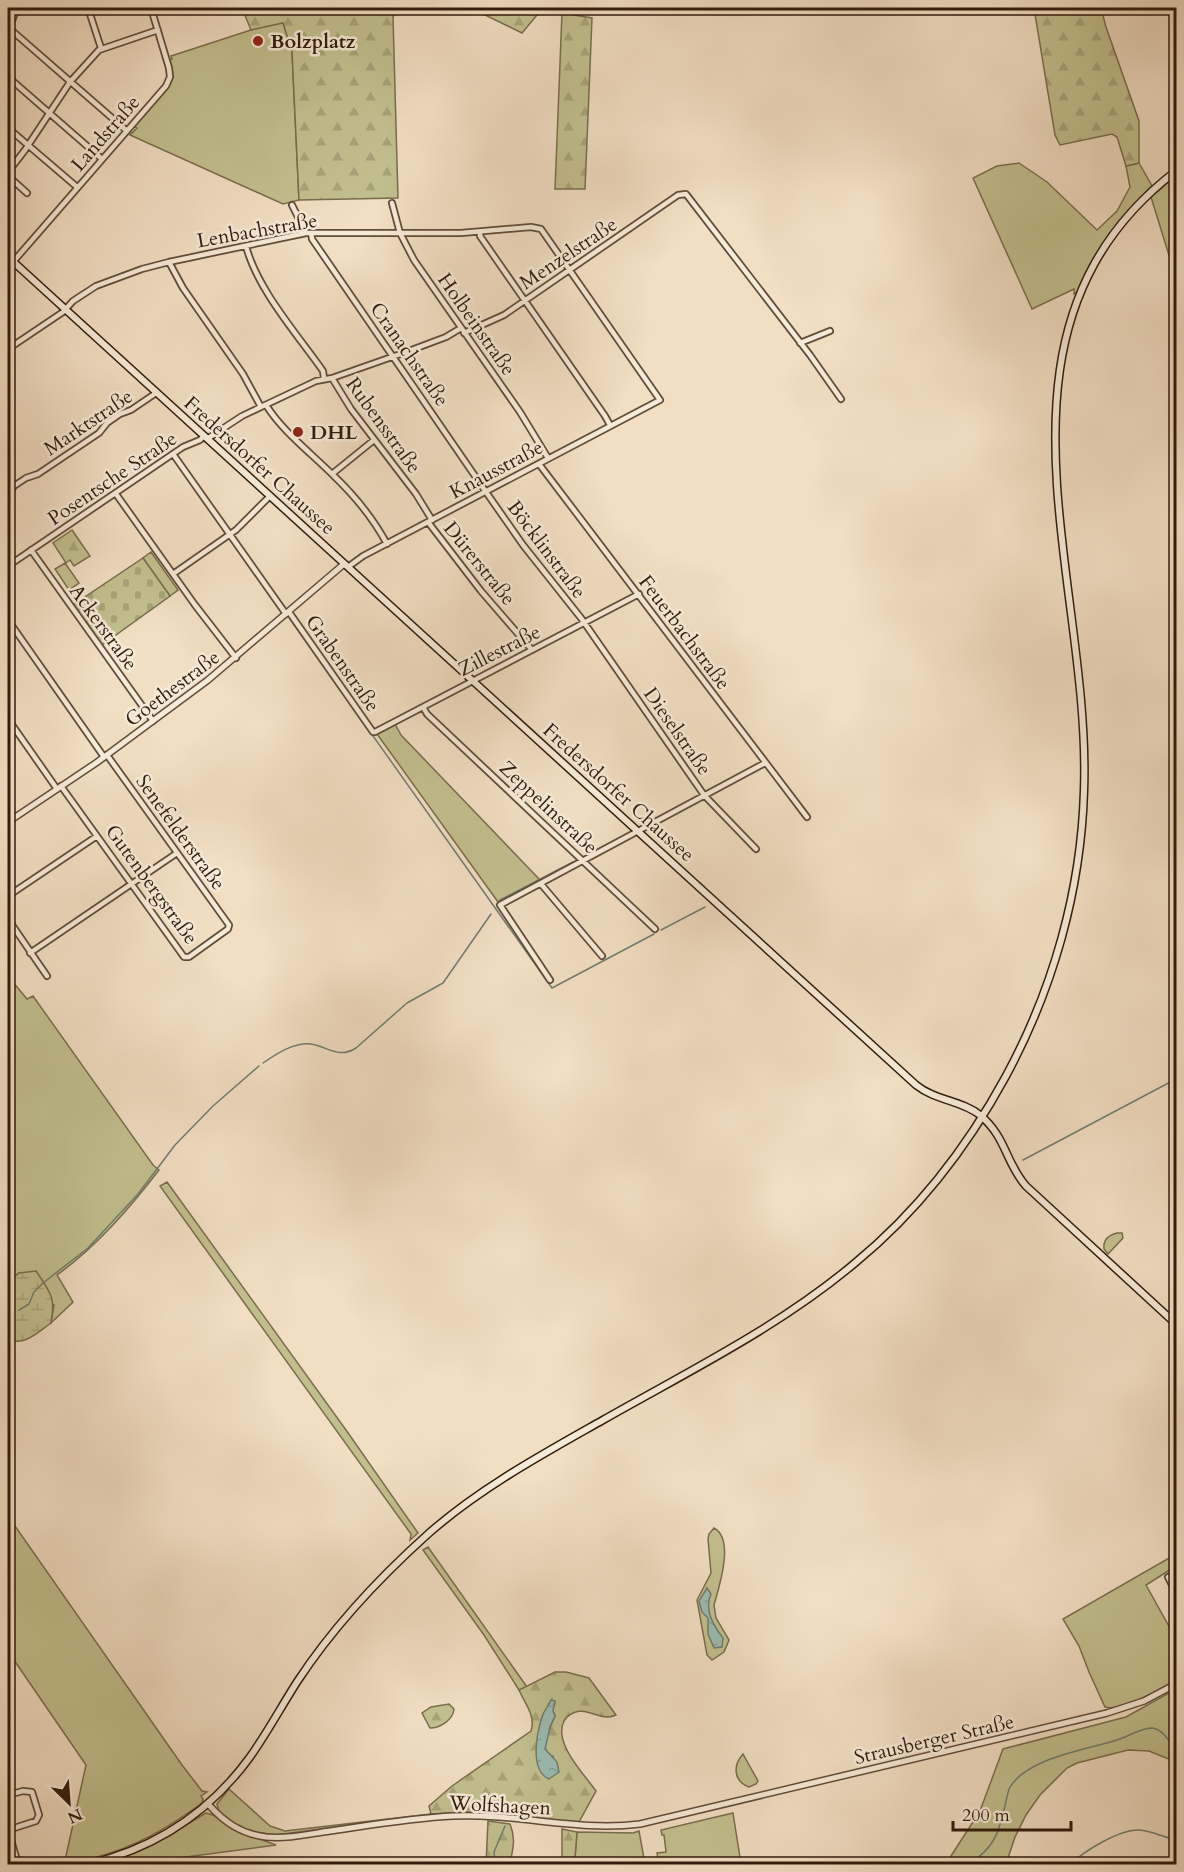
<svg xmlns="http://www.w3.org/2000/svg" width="1184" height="1872" font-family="Cardo,serif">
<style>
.grass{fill:#c2bf8e;stroke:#796d4e;stroke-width:1.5}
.forest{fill:url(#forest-firs);stroke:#796d4e;stroke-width:1.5;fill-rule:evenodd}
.wetland{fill:url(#wetland-marsh);stroke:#796d4e;stroke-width:1.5}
.cemetery{fill:url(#cemetery-stones);stroke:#796d4e;stroke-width:1.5}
.water{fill:url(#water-ripples);stroke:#707c6f;stroke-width:1.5}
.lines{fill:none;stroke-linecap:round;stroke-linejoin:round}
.stream{stroke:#707c6f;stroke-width:1.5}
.minor-casing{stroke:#604c3a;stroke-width:8}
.tertiary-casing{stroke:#604c3a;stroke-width:8}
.secondary-casing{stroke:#301b0d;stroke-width:9}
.minor{stroke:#f6ead8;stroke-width:4.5}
.tertiary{stroke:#f6ead8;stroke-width:5}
.secondary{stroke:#f6ead8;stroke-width:6}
.poi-dot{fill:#8f2418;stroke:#f6ead8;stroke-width:2}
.labels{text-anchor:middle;stroke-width:5;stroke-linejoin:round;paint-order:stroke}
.poi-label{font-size:20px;font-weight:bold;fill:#301b0d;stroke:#f6ead8;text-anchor:start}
.street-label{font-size:20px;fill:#301b0d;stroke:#f6ead8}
</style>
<defs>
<pattern id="forest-firs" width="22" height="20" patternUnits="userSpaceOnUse" patternTransform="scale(1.5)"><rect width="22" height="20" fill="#c2bf8e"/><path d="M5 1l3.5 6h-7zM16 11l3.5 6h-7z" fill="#a7a479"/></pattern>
<pattern id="wetland-marsh" width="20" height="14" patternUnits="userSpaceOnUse" patternTransform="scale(1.5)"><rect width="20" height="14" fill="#c2bf8e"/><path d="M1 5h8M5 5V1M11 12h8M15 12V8" fill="none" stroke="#a7a479"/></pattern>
<pattern id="cemetery-stones" width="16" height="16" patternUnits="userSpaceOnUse" patternTransform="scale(1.5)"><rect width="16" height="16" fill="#c2bf8e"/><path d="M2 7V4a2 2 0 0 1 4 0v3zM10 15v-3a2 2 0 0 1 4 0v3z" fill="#a7a479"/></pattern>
<pattern id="water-ripples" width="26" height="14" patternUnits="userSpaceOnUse" patternTransform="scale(1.5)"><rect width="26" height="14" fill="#9bbcb1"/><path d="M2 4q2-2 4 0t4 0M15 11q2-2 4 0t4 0" fill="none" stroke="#86a197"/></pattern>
</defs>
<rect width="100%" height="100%" fill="#f1dec3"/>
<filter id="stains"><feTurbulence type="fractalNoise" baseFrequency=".00333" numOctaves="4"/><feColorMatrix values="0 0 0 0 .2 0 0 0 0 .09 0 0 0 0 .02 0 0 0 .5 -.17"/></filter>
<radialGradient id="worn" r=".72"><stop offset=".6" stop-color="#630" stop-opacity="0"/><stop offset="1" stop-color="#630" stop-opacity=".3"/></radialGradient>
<path class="grass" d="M 283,22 L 292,52 L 299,200 L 283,204 L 130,135 L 137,128 L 134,126 L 170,82 L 172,75 L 169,60 L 172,59 L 171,56 L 251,30 Z
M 1019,163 L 1047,182 L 1097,230 L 1117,211 L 1130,187 L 1126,166 L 1139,163 L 1152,186 C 1120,219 1099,249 1079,290 L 1074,294 L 1074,289 L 1032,309 L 973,178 L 997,166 Z
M 1176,176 L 1176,278 L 1151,197 Z
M 151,552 L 178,590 L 170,596 L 143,558 Z
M 65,563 L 79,583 L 69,590 L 55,569 Z
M 395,724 L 401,735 L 541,881 L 498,902 L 377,734 Z
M 8,976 L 27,999 L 33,996 L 153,1165 L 159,1170 C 129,1209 97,1246 57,1275 L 73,1302 L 51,1323 L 54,1305 L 19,1273 L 8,1282 L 8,1223 L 10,1220 L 8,1216 Z
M 167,1182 L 346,1430 L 418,1533 L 410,1540 L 411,1534 L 160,1186 Z
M 1117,1233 L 1122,1233 L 1123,1238 L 1108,1254 L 1104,1249 C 1103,1240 1109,1235 1117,1233 Z
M 8,1516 L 182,1765 L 202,1791 L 207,1792 L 201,1796 L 203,1799 L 202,1803 C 168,1828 134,1848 93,1858 C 84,1861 74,1864 65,1863 L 68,1860 L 66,1856 L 86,1765 L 16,1663 L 8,1666 Z
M 714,1528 C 735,1539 719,1587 714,1605 L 716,1618 L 729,1640 L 724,1652 L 712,1660 L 707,1655 L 697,1600 L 711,1573 L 708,1539 L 709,1534 Z
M 428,1547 L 527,1687 L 519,1690 L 484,1635 L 423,1550 Z
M 1176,1554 L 1176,1566 L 1146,1585 L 1176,1639 L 1176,1680 C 1161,1688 1123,1712 1105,1707 L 1089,1672 L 1079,1646 L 1063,1619 Z
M 1176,1689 L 1176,1762 L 1149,1751 L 1128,1750 L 1077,1763 L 1067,1768 L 1040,1795 L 1026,1815 L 1015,1837 L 1006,1864 L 953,1864 L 951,1856 L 980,1811 L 1003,1749 L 1126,1717 Z
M 743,1754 L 758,1781 L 756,1784 L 749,1787 C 733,1781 733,1765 743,1754 Z
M 229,1789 L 270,1826 L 285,1831 L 431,1814 L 276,1835 L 248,1831 L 229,1821 L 219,1812 L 217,1804 Z
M 206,1813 L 213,1815 L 232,1829 L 276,1845 L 133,1864 L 101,1864 L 146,1848 Z
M 733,1813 L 741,1864 L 659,1864 L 657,1853 L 666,1852 L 664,1835 L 662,1835 L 661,1830 Z
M 639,1831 L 645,1864 L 562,1864 L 575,1857 L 577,1832 L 633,1833 Z"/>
<path class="forest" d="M 242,8 L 553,8 L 542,9 L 522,33 L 477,11 L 404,10 L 396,12 L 393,17 L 398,198 L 299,200 L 292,52 L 283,23 L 251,30 Z
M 1034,8 L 1101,8 L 1106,27 L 1139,121 L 1139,163 L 1126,166 L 1117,137 L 1112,134 L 1060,145 L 1055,135 Z
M 562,13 L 592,18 L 585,189 L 555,189 Z
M 72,530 L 90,556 L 74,566 L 70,560 L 66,563 L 53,543 Z
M 555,1672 L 566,1672 L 589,1678 L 616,1715 C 604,1721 592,1711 580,1711 C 573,1712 567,1716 564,1721 C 553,1743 584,1774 596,1791 L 579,1822 L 467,1812 L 431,1814 L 429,1806 L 452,1786 L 531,1731 C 536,1716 525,1704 519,1690 ZM 550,1703 L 555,1716 C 552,1722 543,1745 546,1750 C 548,1754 550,1755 554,1757 L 537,1752 L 542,1717 Z
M 449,1704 L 454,1709 C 453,1720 440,1728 430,1728 L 422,1713 L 431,1707 Z
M 488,1821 L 510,1824 C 515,1836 514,1845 511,1858 L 508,1861 L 508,1864 L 486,1864 Z
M 562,1829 L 577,1832 L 575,1857 L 562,1863 Z"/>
<path class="wetland" d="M 36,1271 C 50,1292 56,1297 51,1323 C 38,1332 24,1347 8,1339 L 8,1282 L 19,1273 Z"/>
<path class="cemetery" d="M 143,558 L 170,596 L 102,645 L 73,605 Z"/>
<path class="water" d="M 707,1588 L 711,1594 C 704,1610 713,1625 723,1638 L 722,1647 L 714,1648 L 708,1634 L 708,1618 L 702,1612 L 699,1601 Z
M 551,1700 L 555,1701 L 553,1711 L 555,1716 L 550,1727 L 545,1749 L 557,1762 L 559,1772 L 549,1779 C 529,1770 537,1733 542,1717 C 544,1710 548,1707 551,1700 Z"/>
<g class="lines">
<path class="stream" d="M 290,619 L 552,988 L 654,934
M 500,900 L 573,862
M 661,930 L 705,907
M 263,1063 C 276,1054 294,1042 311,1044 C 328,1047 339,1059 356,1048 L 407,1003 L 443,983 L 491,914
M 1023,1160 L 1176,1079
M 19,1310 L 29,1304 L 34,1292 L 43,1283 L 88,1248 L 138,1194 L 175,1145 L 213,1106 L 259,1066
M 495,1864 L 494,1852 L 505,1826
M 969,1864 C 1001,1844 1000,1823 1009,1789 C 1025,1758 1086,1750 1117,1740 C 1127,1737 1141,1728 1152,1728 C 1163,1729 1169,1742 1176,1749
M 1071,1864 C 1084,1851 1120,1829 1139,1830 C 1151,1831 1164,1837 1176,1840"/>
<defs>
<path id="minor" d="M 88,8 L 101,48
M 10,29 L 127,131
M 8,31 L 17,8
M 8,77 L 102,159
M 8,128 L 77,187
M 8,172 L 25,150 L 70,82 L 99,50 L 158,30
M 8,176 L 27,193
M 392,203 L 400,233 L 414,260 L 520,412 L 548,458
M 292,205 L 306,233
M 480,232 L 480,236 L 605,416 L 610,425
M 311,233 L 312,239 L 486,492 L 523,545 L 581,618 L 704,795 L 756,849
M 246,246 C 257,289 297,334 323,371 L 324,379
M 13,262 L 166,86 L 170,77 L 169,68 L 151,8
M 169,262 L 183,288 L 243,374 L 261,407
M 464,333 L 504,315 L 678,195 L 686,194 L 810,355 L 841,399
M 800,343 L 830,331
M 8,349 L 63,312 L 73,301 L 96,286 L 142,269 L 169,262 L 306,233 L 461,233 L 531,227 L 541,229 L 660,400 L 363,556 L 348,567
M 332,378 L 351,409 L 416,494 L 432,520
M 266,405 C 283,432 311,453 333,475 C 354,495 373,518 387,544
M 207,439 L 242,416 L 316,381 L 332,378 L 406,352 L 446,337 L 461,328
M 173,454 L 286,614
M 539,464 L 807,817
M 332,474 L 374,440
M 8,494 L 14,486 L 26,478 L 38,474 L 99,433 L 107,423 L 120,414 L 131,410 L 156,393
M 116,494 L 195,605 L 236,658
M 428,522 L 481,591 L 532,650
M 31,550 L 153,721
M 8,566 L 183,447 L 200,440 L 204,436
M 173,574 L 236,530 L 270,496
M 289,612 L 373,732 L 375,732 L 639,594
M 8,620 L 104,757
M 423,707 L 427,714 L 655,929
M 8,719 L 57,789
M 61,786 L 184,957 L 189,957 L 228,929 L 229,925 L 107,755
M 541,884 L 602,956
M 8,896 L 97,836
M 8,919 L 47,976
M 30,953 L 177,853
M 550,980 L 500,905 L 765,763
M 1168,1577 L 1176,1593
M 8,1795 L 23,1791 L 32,1792 L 39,1815 L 36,1821 L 8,1830
M 8,1830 L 18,1864"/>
<path id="tertiary" d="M 8,822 L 96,763 L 208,680 L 344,564
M 208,1804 C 224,1822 241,1834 266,1837 C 288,1839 309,1834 330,1831 C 371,1825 412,1818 453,1816 C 515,1813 578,1832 640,1824 L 1107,1713 L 1144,1701 L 1176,1684"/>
<path id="secondary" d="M 8,257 L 916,1085 C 936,1101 961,1100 980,1115 C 1007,1138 1005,1162 1026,1186 L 1176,1324
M 89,1864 C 155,1848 210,1812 250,1757 C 267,1733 281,1707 297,1682 C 333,1627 379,1578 428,1534 C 480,1488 543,1454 603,1420 C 689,1371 779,1327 855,1263 C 917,1212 968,1146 1006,1076 C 1053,989 1081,891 1084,791 C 1092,579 970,329 1176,171"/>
</defs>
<use href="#minor" class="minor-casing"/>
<use href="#tertiary" class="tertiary-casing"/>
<use href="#secondary" class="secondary-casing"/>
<use href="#minor" class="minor"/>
<use href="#tertiary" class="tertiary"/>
<use href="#secondary" class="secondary"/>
</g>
<g class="poi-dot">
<circle cx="258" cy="41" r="6"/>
<circle cx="298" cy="432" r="6"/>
</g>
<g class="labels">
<g class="poi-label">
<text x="270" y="48">Bolzplatz</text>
<text x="310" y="439">DHL</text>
</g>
<g class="street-label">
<text transform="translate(105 133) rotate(-49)" y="7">Landstraße</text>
<text transform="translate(257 230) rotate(-10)" y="7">Lenbachstraße</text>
<text transform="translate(568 253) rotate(-34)" y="7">Menzelstraße</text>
<text transform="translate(477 324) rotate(55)" y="7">Holbeinstraße</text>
<text transform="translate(410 354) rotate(55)" y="7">Cranachstraße</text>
<text transform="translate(88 422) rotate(-34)" y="7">Marktstraße</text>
<text transform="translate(384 425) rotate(54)" y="7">Rubensstraße</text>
<text transform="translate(260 465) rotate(42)" y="7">Fredersdorfer Chaussee</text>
<text transform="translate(496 469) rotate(-28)" y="7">Knausstraße</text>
<text transform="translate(112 478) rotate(-34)" y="7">Posentsche Straße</text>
<text transform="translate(547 549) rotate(53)" y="7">Böcklinstraße</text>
<text transform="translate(480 563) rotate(51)" y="7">Dürerstraße</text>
<text transform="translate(104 627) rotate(54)" y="7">Ackerstraße</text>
<text transform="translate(685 632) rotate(53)" y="7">Feuerbachstraße</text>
<text transform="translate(499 650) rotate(-27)" y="7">Zillestraße</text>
<text transform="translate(343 663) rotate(55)" y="7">Grabenstraße</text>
<text transform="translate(172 688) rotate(-37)" y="7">Goethestraße</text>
<text transform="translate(678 731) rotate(55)" y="7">Dieselstraße</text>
<text transform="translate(619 792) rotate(42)" y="7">Fredersdorfer Chaussee</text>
<text transform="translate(549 807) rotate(43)" y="7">Zeppelinstraße</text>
<text transform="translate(181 832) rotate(54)" y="7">Senefelderstraße</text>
<text transform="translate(152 884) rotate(54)" y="7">Gutenbergstraße</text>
<text transform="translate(934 1739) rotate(-13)" y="7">Strausberger Straße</text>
<text transform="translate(500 1805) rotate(3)" y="7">Wolfshagen</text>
</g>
</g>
<rect width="1184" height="1872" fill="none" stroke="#f1dec3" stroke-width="30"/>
<rect x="9" y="9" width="1166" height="1854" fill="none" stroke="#301b0d" stroke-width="3"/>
<rect x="15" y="15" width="1154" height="1842" fill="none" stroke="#301b0d" stroke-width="1.5"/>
<g transform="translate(69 1803) rotate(155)" stroke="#f6ead8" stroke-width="4.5" paint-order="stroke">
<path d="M0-4.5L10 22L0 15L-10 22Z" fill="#301b0d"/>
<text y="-9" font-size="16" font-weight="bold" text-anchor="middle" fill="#301b0d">N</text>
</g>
<path d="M953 1821v9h118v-9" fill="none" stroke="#301b0d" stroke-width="3"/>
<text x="962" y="1821" font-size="18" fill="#301b0d" stroke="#f6ead8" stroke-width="4.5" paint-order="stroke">200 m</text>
<rect width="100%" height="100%" filter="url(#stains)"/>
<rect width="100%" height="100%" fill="url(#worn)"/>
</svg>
